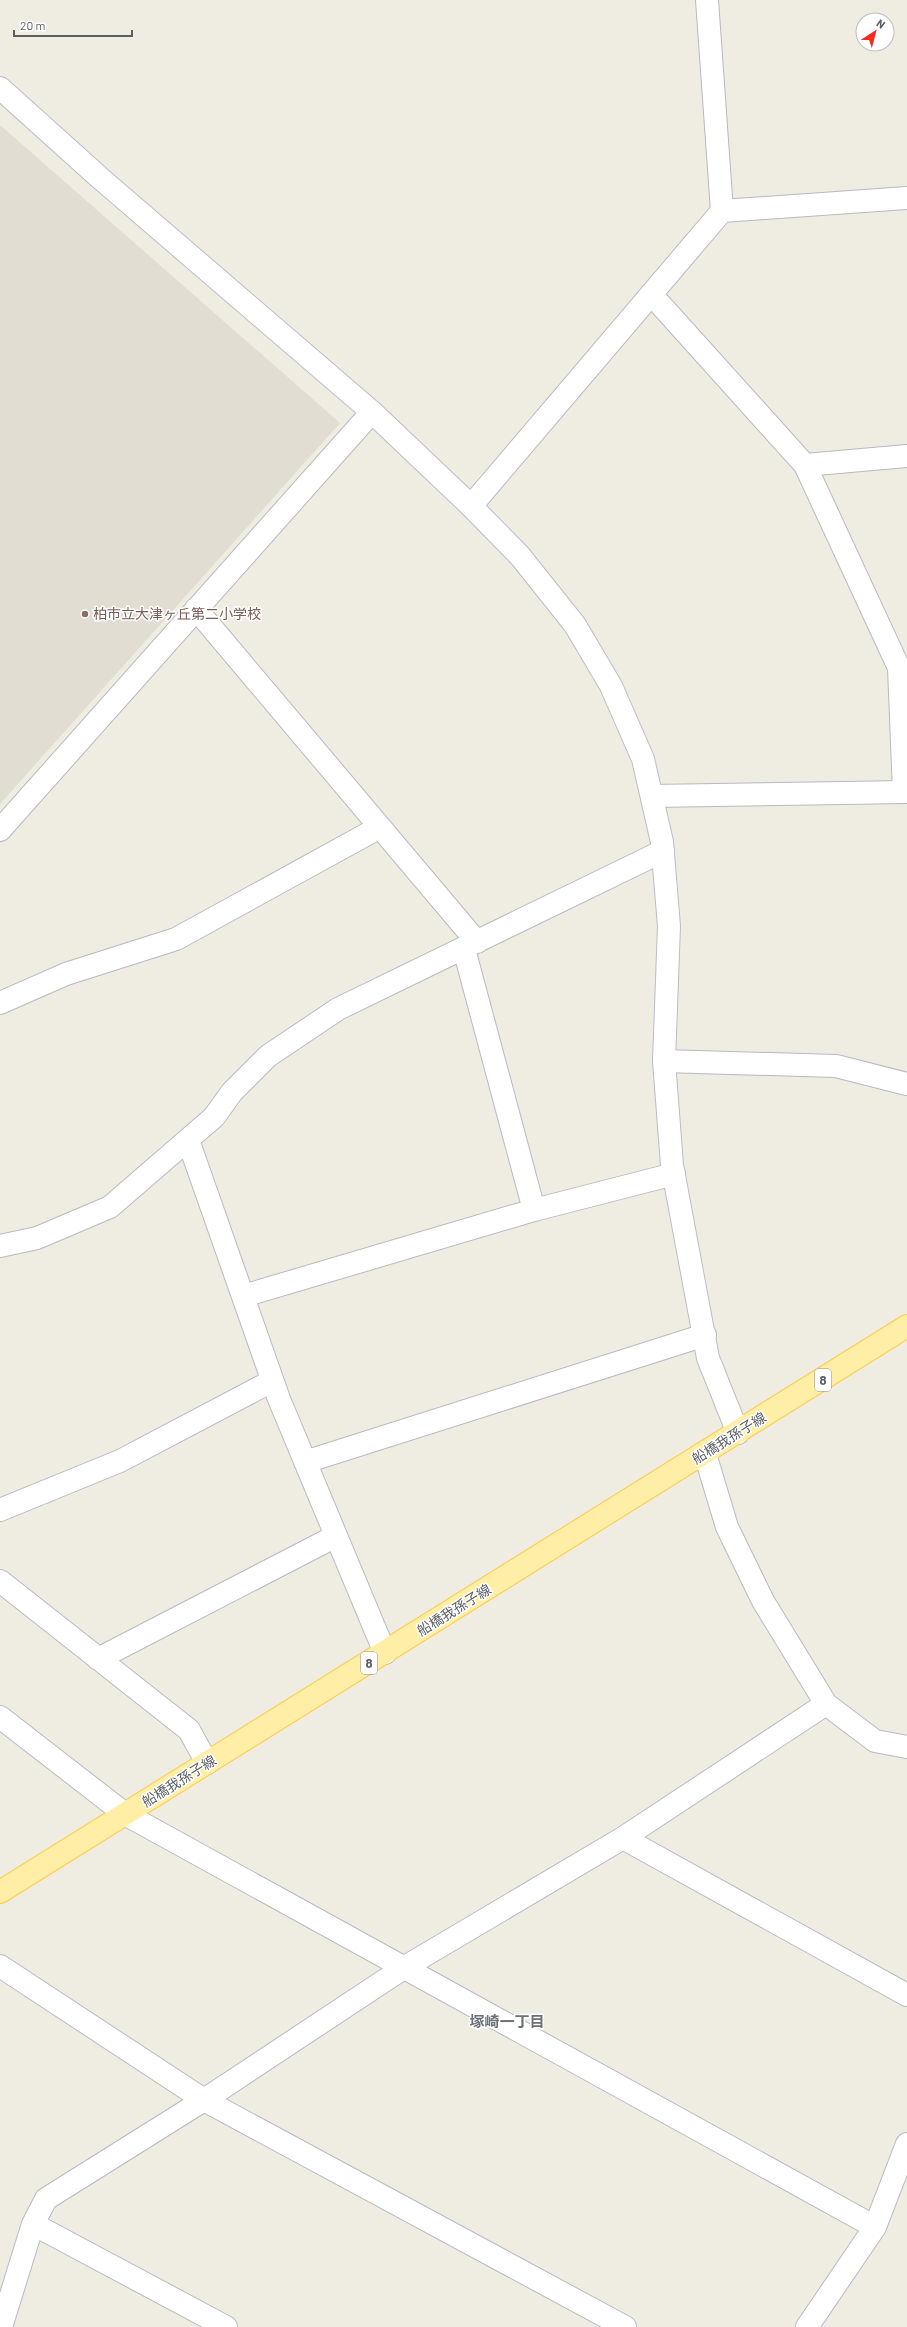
<svg xmlns="http://www.w3.org/2000/svg" width="907" height="2327" font-family="Barlow,'Noto Sans JP',sans-serif">
<style>
.education{fill:#e1ddd2}
.lines{fill:none;stroke-linecap:round;stroke-linejoin:round}
.street-casing{stroke:#b7bac0;stroke-width:24}
.secondary-casing{stroke:#babec5;stroke-width:24}
.primary-casing{stroke:#ffca4a;stroke-width:24}
.street{stroke:#fff;stroke-width:22}
.secondary{stroke:#fff;stroke-width:22}
.primary{stroke:#ffefa6;stroke-width:22}
.education-dot{fill:#8d6e63;stroke:#fff;stroke-width:1.5}
.labels{text-anchor:middle;stroke-width:3;stroke-linejoin:round;paint-order:stroke}
.shield{fill:#fff;stroke:#8c8f92;stroke-width:1}
.shield-label{font-size:13px;font-weight:bold;fill:#5a5f64}
.education-label{font-size:14px;fill:#785e54;stroke:#fff;text-anchor:start}
.street-label{font-size:14px;fill:#5a5f64;stroke:#fff}
.neighbourhood-label{font-size:15px;font-weight:bold;fill:#6b7176;stroke:#fff}
</style>
<rect width="100%" height="100%" fill="#efece1"/>
<path class="education" d="M 0,125 L 340,423 L 0,804 Z"/>
<g class="lines">
<defs>
<path id="street" d="M 722,211 L 907,198
M 651,294 L 805,465 L 899,668 L 904,792
M 805,465 L 907,456
M 471,506 L 722,211 L 707,0
M 196,609 L 477,942
M 652,796 L 907,792
M 0,830 L 372,412
M 464,949 L 534,1210
M 0,1003 L 66,974 L 176,939 L 380,827
M 664,1061 L 836,1066 L 907,1084
M 188,1140 L 279,1399 L 385,1653
M 0,1246 L 37,1238 L 110,1207 L 214,1117 L 232,1092 L 268,1056 L 338,1009 L 663,851
M 243,1296 L 534,1210 L 674,1174
M 705,1454 L 727,1527 L 763,1601 L 826,1704 L 875,1741 L 907,1747
M 305,1462 L 705,1335
M 0,1510 L 120,1461 L 272,1381
M 0,1581 L 189,1730 L 207,1763
M 98,1659 L 336,1536
M 0,1717 L 125,1814 L 875,2227
M 623,1838 L 907,1995
M 0,1966 L 204,2100 L 625,2327
M 33,2224 L 226,2327
M 1,2327 L 33,2224 L 46,2199 L 204,2100 L 405,1967 L 623,1838 L 826,1704
M 807,2327 L 875,2227 L 907,2144"/>
<path id="secondary" d="M 0,88 L 100,178 L 372,412 L 471,506 L 520,556 L 575,625 L 611,686 L 643,759 L 662,842 L 669,926 L 664,1061 L 672,1165 L 708,1358 L 738,1433"/>
<path id="primary" d="M 0,1892 L 907,1326"/>
</defs>
<use href="#street" class="street-casing"/>
<use href="#secondary" class="secondary-casing"/>
<use href="#primary" class="primary-casing"/>
<use href="#street" class="street"/>
<use href="#secondary" class="secondary"/>
<use href="#primary" class="primary"/>
</g>
<circle class="education-dot" cx="85" cy="614" r="4"/>
<g class="labels">
<g class="shield">
<rect x="815" y="1369" width="16" height="22" rx="3"/>
<rect x="361" y="1652" width="16" height="22" rx="3"/>
</g>
<g class="shield-label">
<text x="823" y="1385">8</text>
<text x="369" y="1668">8</text>
</g>
<g class="education-label">
<text x="93" y="619">柏市立大津ヶ丘第二小学校</text>
</g>
<g class="street-label">
<text transform="translate(729 1438) rotate(-32)" y="5">船橋我孫子線</text>
<text transform="translate(454 1610) rotate(-32)" y="5">船橋我孫子線</text>
<text transform="translate(179 1781) rotate(-32)" y="5">船橋我孫子線</text>
</g>
<g class="neighbourhood-label">
<text x="507" y="2027">塚崎一丁目</text>
</g>
</g>
<g transform="translate(875 32) rotate(36)"><circle r="19" fill="#ffffff" stroke="#bdbfc1"/>
<path d="M0-3L7 15L0 10L-7 15Z" fill="#fb291b"/>
<text y="-6" font-size="11" font-weight="bold" text-anchor="middle" fill="#5a5f64">N</text>
</g>
<path d="M14 30v6h118v-6" fill="none" stroke="#5a5f64" stroke-width="2"/>
<text x="20" y="30" font-size="12" fill="#5a5f64" stroke="#ffffff" stroke-width="3" paint-order="stroke">20 m</text>
</svg>
